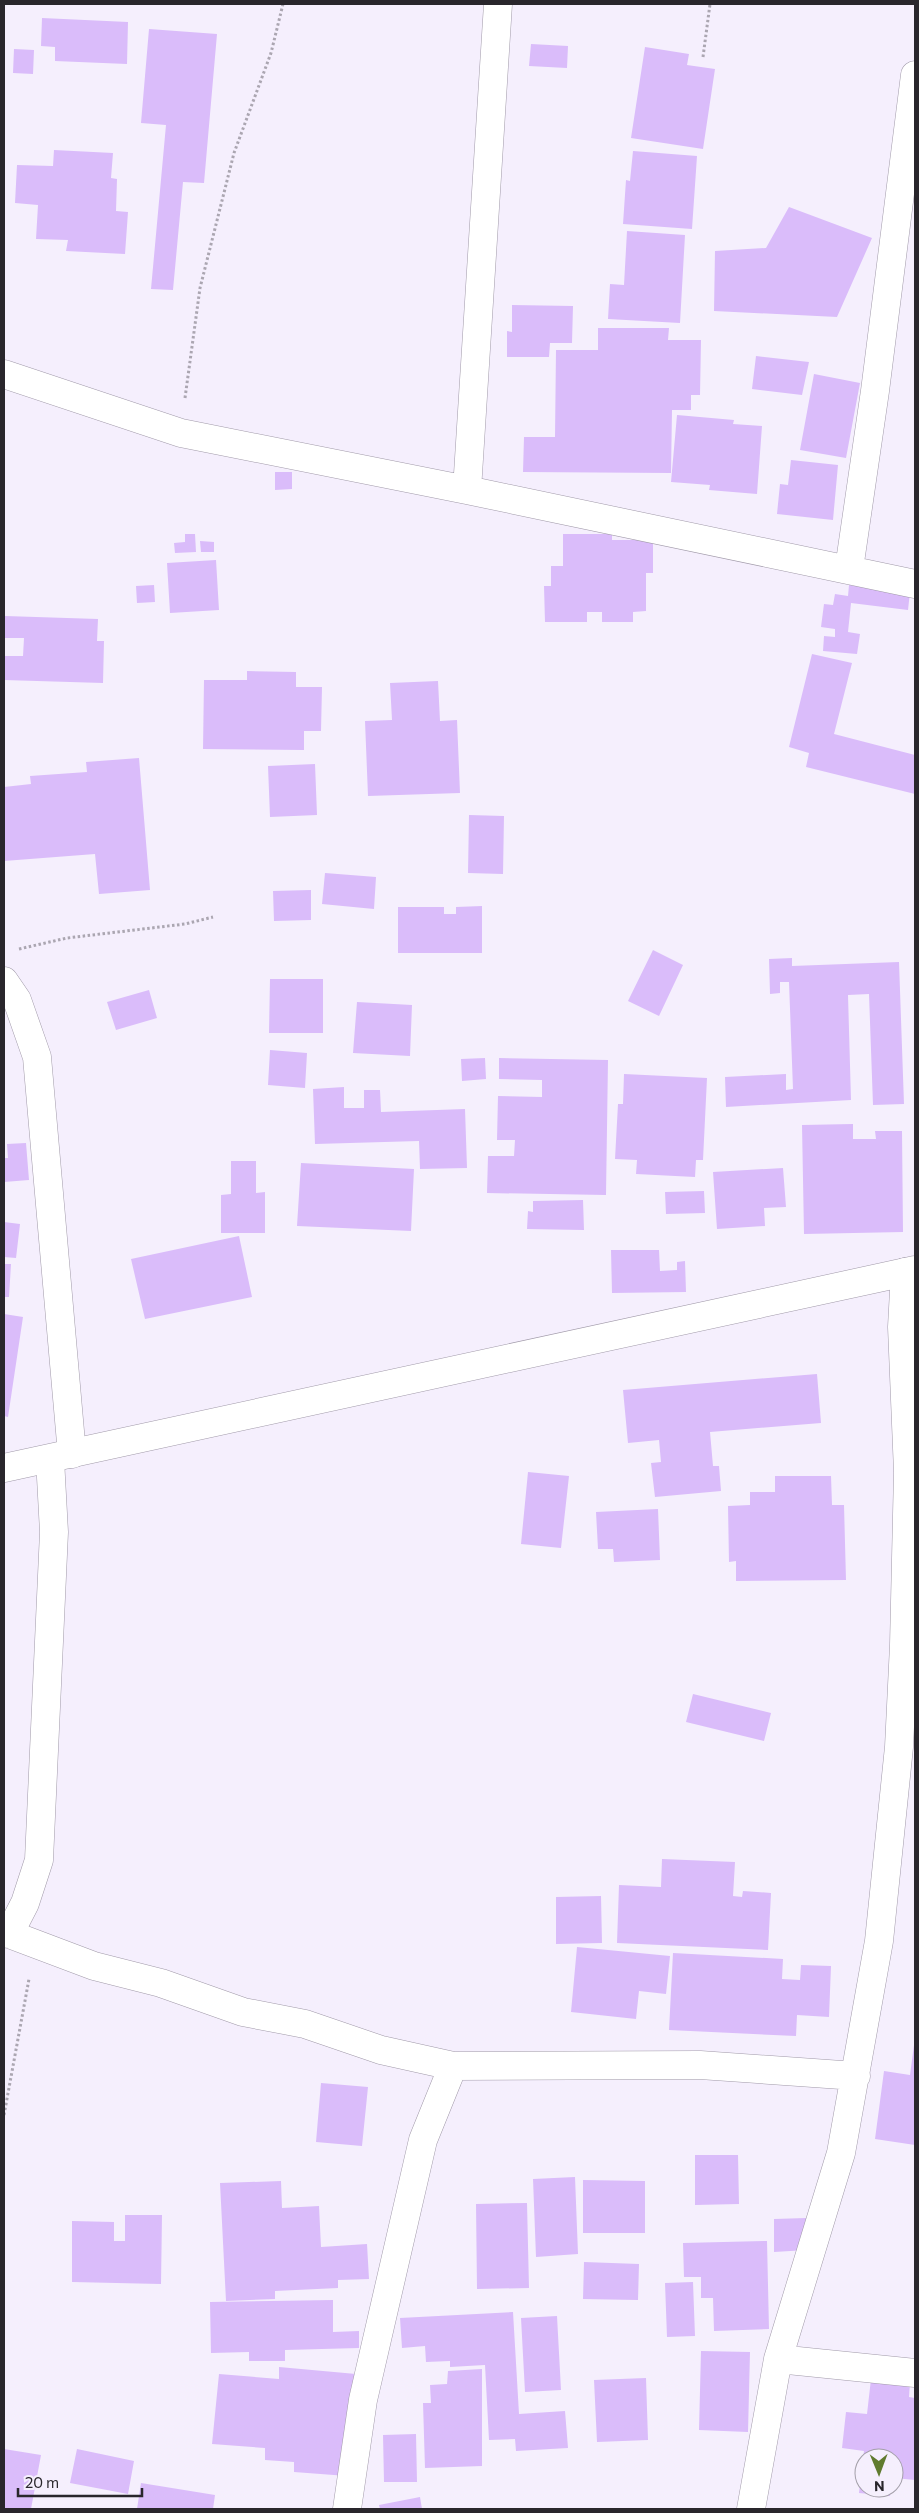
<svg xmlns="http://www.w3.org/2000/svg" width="919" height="2513" font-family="Commissioner,sans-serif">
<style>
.building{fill:#dabcfa}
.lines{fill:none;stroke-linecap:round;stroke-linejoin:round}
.minor-casing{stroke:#a19aa9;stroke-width:29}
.tertiary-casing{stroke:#a19aa9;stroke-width:29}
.path{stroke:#aba6b1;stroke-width:3;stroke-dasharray:2.5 2.5;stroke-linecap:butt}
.minor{stroke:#fff;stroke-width:28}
.tertiary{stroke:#fff;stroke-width:28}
</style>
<rect width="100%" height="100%" fill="#f5effd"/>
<path class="building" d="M 42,18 L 128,22 L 127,64 L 55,61 L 55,47 L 41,46 Z
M 149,29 L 217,34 L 204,183 L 183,182 L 173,290 L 151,289 L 166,125 L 141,123 Z
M 531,44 L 568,46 L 567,68 L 529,66 Z
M 645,47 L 689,54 L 687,65 L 715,69 L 703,149 L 631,138 Z
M 14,49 L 34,50 L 33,74 L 13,73 Z
M 54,150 L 113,153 L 111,178 L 117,179 L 116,211 L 128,212 L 125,254 L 66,251 L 68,240 L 36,239 L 38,205 L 15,203 L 17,165 L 53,166 Z
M 633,151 L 697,156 L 692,229 L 623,224 L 626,180 L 630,181 Z
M 789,207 L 872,238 L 837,317 L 714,311 L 715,251 L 766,248 Z
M 627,231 L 685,235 L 680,323 L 608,319 L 610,284 L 624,285 Z
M 512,305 L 573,306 L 572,343 L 550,343 L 549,357 L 507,357 L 507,331 L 512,332 Z
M 598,328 L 669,328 L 668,340 L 701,340 L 700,395 L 691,395 L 691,410 L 672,410 L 671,473 L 523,472 L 524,437 L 555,437 L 556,350 L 598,350 Z
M 756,356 L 809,362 L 802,395 L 752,389 Z
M 814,374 L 860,383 L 846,458 L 800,450 Z
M 677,415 L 734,420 L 733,424 L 762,426 L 757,494 L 709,490 L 710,485 L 671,482 Z
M 791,460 L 838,465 L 833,520 L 777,514 L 780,484 L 788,485 Z
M 275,472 L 292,472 L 292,489 L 275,490 Z
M 185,534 L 195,534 L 196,552 L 175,553 L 174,543 L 185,542 Z
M 563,534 L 612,534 L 612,540 L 653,540 L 653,573 L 646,573 L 646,611 L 633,612 L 633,622 L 602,622 L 602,612 L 587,612 L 587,622 L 545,622 L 544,586 L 551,586 L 551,566 L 563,566 Z
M 200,541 L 214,542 L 214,552 L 201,552 Z
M 216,560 L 219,610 L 170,613 L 167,563 Z
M 154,585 L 155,602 L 137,603 L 136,586 Z
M 849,585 L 910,592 L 908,610 L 851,603 L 848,632 L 860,634 L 857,654 L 823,651 L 824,636 L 835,637 L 835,629 L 821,627 L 824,604 L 833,605 L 835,594 L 848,596 Z
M 5,616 L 98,619 L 97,641 L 104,641 L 103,683 L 4,680 L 4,656 L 23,656 L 24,638 L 4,638 Z
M 812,654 L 852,663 L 834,734 L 915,755 L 915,794 L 806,767 L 809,753 L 789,747 Z
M 247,671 L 296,672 L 296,687 L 322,687 L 321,731 L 304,731 L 304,750 L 203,749 L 204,680 L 247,680 Z
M 438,681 L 440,721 L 457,720 L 460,793 L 368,796 L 365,721 L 392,720 L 390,683 Z
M 139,758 L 150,890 L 99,894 L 95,854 L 4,861 L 4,787 L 31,784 L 30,776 L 87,772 L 86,762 Z
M 315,764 L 317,815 L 270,817 L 268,766 Z
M 469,815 L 504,816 L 503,874 L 468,873 Z
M 325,873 L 376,877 L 374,909 L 322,904 Z
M 311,890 L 311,920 L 274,921 L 273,891 Z
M 482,906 L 482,953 L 398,953 L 398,907 L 444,907 L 444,914 L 456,914 L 456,907 Z
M 653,950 L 683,965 L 659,1016 L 628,1001 Z
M 792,958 L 792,966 L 899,962 L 904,1104 L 873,1105 L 869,994 L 848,995 L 851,1100 L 726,1107 L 725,1077 L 786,1074 L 786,1090 L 793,1089 L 789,982 L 780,982 L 780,993 L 770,994 L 769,959 Z
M 270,979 L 323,979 L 323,1033 L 269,1033 Z
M 149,990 L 157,1018 L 116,1030 L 107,1002 Z
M 357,1002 L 412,1005 L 410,1056 L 353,1053 Z
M 270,1050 L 307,1053 L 305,1088 L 268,1085 Z
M 485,1058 L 486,1079 L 462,1081 L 461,1059 Z
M 499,1058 L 608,1060 L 606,1195 L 487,1193 L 488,1156 L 514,1156 L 515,1140 L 497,1140 L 498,1096 L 542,1097 L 542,1080 L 499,1079 Z
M 624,1074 L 707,1078 L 703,1160 L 696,1160 L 695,1177 L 636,1174 L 637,1160 L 615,1159 L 618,1104 L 623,1104 Z
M 344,1087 L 344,1108 L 364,1108 L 364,1090 L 380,1090 L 381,1112 L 465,1109 L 467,1168 L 420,1169 L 419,1141 L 315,1144 L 313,1089 Z
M 853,1124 L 853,1139 L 876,1139 L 875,1131 L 902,1131 L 903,1232 L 804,1234 L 802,1125 Z
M 26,1143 L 29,1180 L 4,1182 L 4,1158 L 8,1158 L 7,1144 Z
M 231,1161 L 256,1161 L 256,1193 L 265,1192 L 265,1233 L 221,1233 L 221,1195 L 231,1194 Z
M 301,1163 L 414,1169 L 411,1231 L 297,1226 Z
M 783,1168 L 786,1207 L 764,1208 L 765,1226 L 717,1229 L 713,1172 Z
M 704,1191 L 705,1213 L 666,1214 L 665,1192 Z
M 583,1200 L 584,1230 L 527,1229 L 528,1211 L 533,1212 L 533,1201 Z
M 4,1222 L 20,1224 L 16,1258 L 4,1257 Z
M 239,1236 L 252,1297 L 145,1319 L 131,1259 Z
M 611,1250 L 659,1250 L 660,1271 L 677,1270 L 677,1262 L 685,1261 L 686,1292 L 612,1293 Z
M 4,1264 L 11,1264 L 9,1297 L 4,1297 Z
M 4,1314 L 23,1317 L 8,1417 L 4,1416 Z
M 817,1374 L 821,1423 L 710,1432 L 713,1466 L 719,1466 L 721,1491 L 655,1497 L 651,1463 L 661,1462 L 659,1440 L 628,1443 L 623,1390 Z
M 528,1472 L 569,1476 L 561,1548 L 521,1544 Z
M 775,1476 L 831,1476 L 832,1505 L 844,1505 L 846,1580 L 736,1581 L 736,1561 L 729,1562 L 728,1506 L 750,1505 L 750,1492 L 775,1492 Z
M 658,1509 L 660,1560 L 614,1562 L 613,1549 L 598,1549 L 596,1512 Z
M 693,1694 L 771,1713 L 764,1741 L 686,1722 Z
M 662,1859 L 735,1862 L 733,1896 L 742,1897 L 743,1891 L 771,1893 L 768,1950 L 617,1943 L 619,1885 L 661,1887 Z
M 601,1896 L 602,1943 L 556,1944 L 556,1897 Z
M 577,1947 L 670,1956 L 666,1994 L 639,1991 L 636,2019 L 571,2012 Z
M 673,1953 L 783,1959 L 782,1979 L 800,1980 L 801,1965 L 831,1966 L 829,2017 L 797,2015 L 796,2036 L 669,2030 Z
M 914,2045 L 915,2145 L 875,2139 L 884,2071 L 910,2075 Z
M 321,2083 L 368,2087 L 362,2146 L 316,2142 Z
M 695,2155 L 738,2155 L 739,2204 L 695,2205 Z
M 575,2177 L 578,2254 L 536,2257 L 533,2179 Z
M 583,2180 L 645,2181 L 645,2233 L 583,2233 Z
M 281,2181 L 282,2208 L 319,2206 L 321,2247 L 367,2244 L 369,2279 L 338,2280 L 338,2288 L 275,2291 L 275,2299 L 226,2301 L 220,2183 Z
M 527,2203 L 529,2288 L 477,2289 L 476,2204 Z
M 125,2215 L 162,2215 L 161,2284 L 72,2282 L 72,2221 L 114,2222 L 114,2241 L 125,2241 Z
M 806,2218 L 807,2250 L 774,2252 L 774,2219 Z
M 767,2241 L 769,2329 L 714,2331 L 713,2298 L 701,2298 L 701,2277 L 684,2277 L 683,2243 Z
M 584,2262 L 639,2264 L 638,2300 L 583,2299 Z
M 693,2282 L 695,2336 L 667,2337 L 665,2283 Z
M 333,2300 L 333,2332 L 359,2331 L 359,2348 L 285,2350 L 285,2361 L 249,2361 L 249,2352 L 211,2353 L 210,2302 Z
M 513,2312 L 519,2414 L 565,2411 L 568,2448 L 516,2451 L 515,2439 L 489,2440 L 485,2365 L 450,2367 L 450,2361 L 426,2362 L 425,2346 L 402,2348 L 400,2318 Z
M 557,2316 L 561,2390 L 525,2392 L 521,2318 Z
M 701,2351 L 750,2352 L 748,2432 L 699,2430 Z
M 279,2367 L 356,2374 L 347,2476 L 294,2472 L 294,2462 L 265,2460 L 265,2448 L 212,2444 L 219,2374 L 279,2379 Z
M 482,2369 L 482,2466 L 425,2468 L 423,2403 L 431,2403 L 430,2385 L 447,2384 L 448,2371 Z
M 646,2378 L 648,2440 L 597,2442 L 594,2380 Z
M 871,2379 L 910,2383 L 909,2397 L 915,2398 L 915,2480 L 894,2478 L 894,2458 L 863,2458 L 864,2451 L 842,2448 L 846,2412 L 867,2414 Z
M 416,2434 L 417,2482 L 384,2482 L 383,2435 Z
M 4,2449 L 41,2455 L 31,2509 L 4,2509 Z
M 77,2449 L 134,2461 L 128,2494 L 70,2483 Z
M 863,2460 L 864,2488 L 891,2488 L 890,2496 L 859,2493 Z
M 141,2483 L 215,2495 L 213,2509 L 137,2509 Z
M 420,2497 L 422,2509 L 380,2509 L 379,2505 Z"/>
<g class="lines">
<defs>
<path id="minor" d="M 4,374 L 181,433 L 467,490 L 915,584
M 467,490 L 498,4
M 849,569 L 875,391 L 915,75
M 4,981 L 17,1000 L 37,1057 L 72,1454
M 4,1932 L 94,1966 L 161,1983 L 243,2012 L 305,2024 L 381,2050 L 453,2066 L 700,2065 L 856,2076
M 9,1934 L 25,1903 L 39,1860 L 54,1532 L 50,1459
M 778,2359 L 915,2373
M 347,2509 L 363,2400 L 423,2140 L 453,2066
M 751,2509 L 778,2359 L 841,2153 L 879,1941 L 899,1747 L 904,1645 L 908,1472 L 902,1327 L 905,1272"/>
<path id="tertiary" d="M 4,1468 L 915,1270"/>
</defs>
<use href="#minor" class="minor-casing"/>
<use href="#tertiary" class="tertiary-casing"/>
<path class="path" d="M 703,57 L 710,4
M 185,398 L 200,288 L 234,153 L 271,53 L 283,4
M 19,949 L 67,938 L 185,924 L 213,917
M 4,2115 L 29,1979"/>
<use href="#minor" class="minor"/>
<use href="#tertiary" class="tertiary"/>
</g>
<rect width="919" height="2513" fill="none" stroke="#29262c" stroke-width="10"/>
<g transform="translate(879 2473) rotate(179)"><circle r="24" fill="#f5effd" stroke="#a39fa9"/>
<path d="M0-4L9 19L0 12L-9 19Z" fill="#607b2f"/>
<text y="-8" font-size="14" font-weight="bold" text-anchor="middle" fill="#29262c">N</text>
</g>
<path d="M18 2488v8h124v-8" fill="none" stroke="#29262c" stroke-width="2.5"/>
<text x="25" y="2488" font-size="15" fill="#29262c" stroke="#f5effd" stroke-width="4" paint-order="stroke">20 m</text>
</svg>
